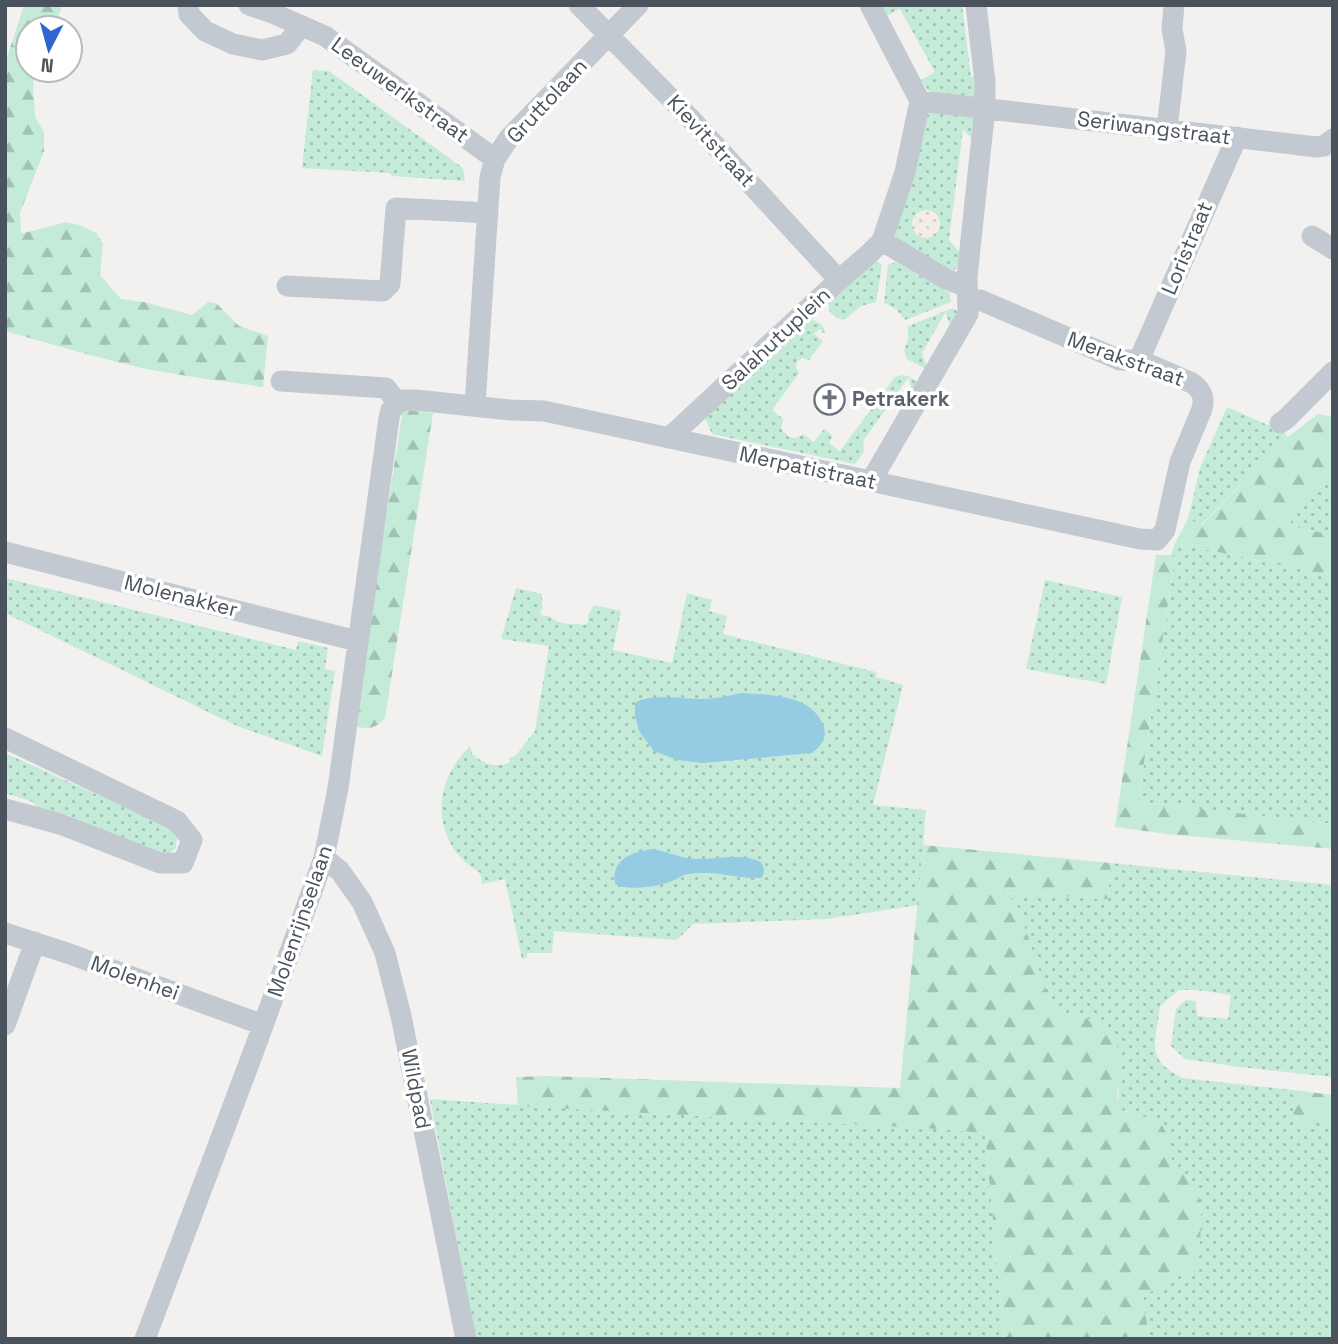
<svg xmlns="http://www.w3.org/2000/svg" width="1338" height="1344" font-family="'Space Grotesk',sans-serif">
<style>
.grass{fill:url(#grass-dots)}
.forest{fill:url(#forest-firs)}
.sand{fill:url(#sand-dots)}
.water{fill:#96cce3}
.lines{fill:none;stroke-linecap:round;stroke-linejoin:round}
.street{stroke:#c3c9d0;stroke-width:21}
.labels{text-anchor:middle;stroke-width:7;stroke-linejoin:round;paint-order:stroke}
.street-label{font-size:21px;fill:#4a525c;stroke:#fff}
.worship-label{font-size:21px;font-weight:bold;fill:#5b616d;stroke:#fff;text-anchor:start}
</style>
<defs>
<pattern id="grass-dots" width="8" height="8" patternUnits="userSpaceOnUse" patternTransform="scale(1.75)"><rect width="8" height="8" fill="#c4ebd7"/><path d="M2 2h.1M6 6h.1" fill="none" stroke="#a1c1b2" stroke-width="1.8" stroke-linecap="round"/></pattern>
<pattern id="forest-firs" width="22" height="20" patternUnits="userSpaceOnUse" patternTransform="scale(1.75)"><rect width="22" height="20" fill="#c4ebd7"/><path d="M5 1l3.5 6h-7zM16 11l3.5 6h-7z" fill="#a1c1b2"/></pattern>
<pattern id="sand-dots" width="8" height="8" patternUnits="userSpaceOnUse" patternTransform="scale(1.75)"><rect width="8" height="8" fill="#f2eee3"/><path d="M2 2h.1M6 6h.1" fill="none" stroke="#d1cec5" stroke-width="1.8" stroke-linecap="round"/></pattern>
</defs>
<rect width="100%" height="100%" fill="#f2f1f0"/>
<path class="grass" d="M 883,5 L 962,5 L 971,77 L 981,76 L 974,99 L 932,96 L 921,80 L 935,72 L 900,9 L 886,16 L 881,6 Z
M 313,70 L 329,71 L 463,168 L 465,181 L 392,176 L 390,173 L 302,168 Z
M 928,110 L 974,115 L 976,144 L 963,129 L 949,240 L 963,256 L 961,264 L 952,272 L 896,240 L 895,236 Z
M 874,261 L 882,265 L 876,302 L 861,306 L 844,320 C 834,318 825,311 830,301 Z
M 896,262 L 950,293 L 951,302 L 905,320 L 897,310 L 884,303 L 888,265 Z
M 953,308 L 961,314 L 951,330 L 946,313 L 945,313 L 922,353 L 928,370 L 907,359 L 904,351 L 908,340 L 908,326 Z
M 813,320 C 819,322 826,327 825,334 L 819,329 L 814,334 L 823,341 L 809,360 L 802,358 L 797,362 L 796,367 L 799,373 L 772,410 L 783,419 L 781,428 L 784,433 L 786,433 L 789,437 L 796,438 L 803,434 L 814,442 L 824,429 L 833,436 L 829,443 L 840,451 L 895,377 C 905,372 912,379 921,384 L 912,397 L 909,378 L 908,378 L 863,441 L 864,452 L 855,464 L 712,434 L 704,416 L 807,321 Z
M 1227,407 L 1284,432 L 1288,437 L 1201,525 L 1188,519 L 1200,468 Z
M 1333,480 L 1333,535 L 1289,526 C 1295,509 1316,487 1333,480 Z
M 1175,543 L 1333,576 L 1333,824 L 1139,802 L 1141,783 L 1175,558 L 1171,555 Z
M 5,578 L 296,650 L 298,641 L 328,648 L 325,669 L 335,671 L 322,756 L 237,726 L 5,613 Z
M 1045,580 L 1122,597 L 1106,684 L 1026,669 Z
M 516,588 L 542,594 L 542,605 L 543,609 L 540,610 L 542,616 C 552,615 550,619 559,622 C 567,625 576,623 583,625 L 588,623 L 588,615 L 594,605 L 621,611 L 613,650 L 672,663 L 687,593 L 712,600 L 709,611 L 727,616 L 723,634 L 876,672 L 876,677 L 903,685 L 873,805 L 926,810 L 918,905 L 827,919 L 693,924 L 677,940 L 554,931 L 552,953 L 528,953 L 526,958 L 522,959 L 505,879 L 482,884 C 482,882 481,875 480,873 C 477,870 474,869 471,867 C 465,862 460,857 455,851 C 431,815 441,774 470,746 L 472,754 C 483,764 497,769 510,762 L 509,759 L 516,755 L 535,731 L 549,646 L 501,639 Z
M 5,753 L 171,828 L 177,838 L 176,848 L 168,854 L 157,854 L 67,815 L 60,816 L 38,810 L 33,802 L 5,793 Z
M 1111,863 L 1333,885 L 1333,1077 L 1240,1067 L 1185,1059 L 1171,1046 L 1176,1009 L 1186,1000 L 1196,1001 L 1197,1016 L 1228,1019 L 1231,995 L 1197,990 L 1179,990 L 1160,1006 C 1156,1043 1144,1059 1183,1078 L 1293,1090 L 1293,1113 L 1300,1124 L 1333,1127 L 1333,1339 L 1150,1339 L 1143,1302 L 1144,1295 L 1198,1266 L 1190,1178 L 1171,1168 L 1172,1159 L 1130,1112 L 1117,1109 L 1119,1091 L 1097,1021 L 1049,1008 L 1047,995 L 1016,902 L 1002,893 L 1108,899 Z
M 430,1099 L 576,1109 L 956,1130 L 985,1134 L 1004,1339 L 476,1339 Z"/>
<path class="forest" d="M 24,5 L 63,5 L 53,28 L 28,28 L 28,70 L 35,70 L 33,87 L 35,117 L 44,132 L 44,151 L 20,213 L 21,233 L 24,233 L 66,222 L 79,225 L 96,233 L 103,243 L 100,275 L 121,299 L 144,302 L 192,315 L 208,302 L 216,303 L 239,326 L 268,336 L 263,387 C 217,380 170,375 125,364 C 84,354 45,342 5,331 L 5,64 Z
M 403,409 L 433,413 L 385,718 C 374,730 368,729 353,726 Z
M 1318,414 L 1333,417 L 1333,480 C 1317,487 1295,509 1289,526 L 1333,535 L 1333,576 L 1175,543 L 1188,519 L 1202,525 L 1288,437 Z
M 1156,555 L 1171,555 L 1175,557 L 1141,783 L 1139,802 L 1333,824 L 1333,849 L 1167,834 L 1115,827 Z
M 923,845 L 1111,863 L 1108,899 L 1003,893 L 1016,902 L 1048,995 L 1049,1008 L 1097,1021 L 1116,1035 L 1119,1062 L 1117,1109 L 1159,1121 C 1171,1139 1174,1147 1171,1168 C 1177,1171 1185,1174 1190,1179 C 1208,1194 1199,1244 1198,1266 L 1144,1295 L 1143,1302 L 1150,1339 L 1004,1339 L 985,1134 L 956,1130 L 518,1106 L 516,1077 L 547,1076 L 900,1088 Z
M 1293,1090 L 1333,1095 L 1333,1127 L 1300,1124 L 1293,1113 Z"/>
<path class="sand" d="M912 224a14 14 0 1 1 28 0a14 14 0 1 1-28 0Z"/>
<path class="water" d="M 741,693 C 769,695 811,694 823,725 C 828,737 822,745 812,753 L 703,763 L 677,760 L 654,751 L 639,731 L 635,716 L 635,703 C 649,693 684,699 702,699 C 715,699 728,696 741,693 Z
M 653,849 C 665,851 675,856 687,858 C 712,862 737,851 761,862 C 764,868 766,873 761,878 C 735,879 710,868 684,875 C 679,877 674,881 669,882 C 656,887 627,891 615,884 C 611,858 633,852 653,849 Z"/>
<g class="lines">
<path class="street" d="M 188,5 L 189,14 L 205,31 L 233,44 L 262,50 L 287,44 L 301,26
M 249,5 L 270,12 L 325,36 L 495,159
M 579,5 L 690,118 L 839,280
M 920,101 L 1317,147 L 1324,146 L 1333,139
M 1167,129 L 1176,51 L 1172,29 L 1174,5
M 1312,236 L 1333,249
M 882,241 L 946,279 L 967,287
M 287,286 L 383,291 L 390,284 L 396,208 L 488,213
M 1139,360 L 1237,137
M 281,381 L 386,388 L 398,403 L 405,400 L 416,400 L 510,410 L 544,411 L 1140,539 L 1157,540 L 1165,530 L 1180,462 L 1202,409 C 1205,397 1202,390 1192,383 L 1139,360 L 1120,360 L 980,300 L 968,301
M 475,405 L 490,177 L 495,159 L 509,138 L 638,5
M 1280,423 L 1286,419 L 1333,372
M 669,438 L 839,280 L 869,254 L 882,241 L 905,172 L 920,101 L 870,5
M 871,481 L 968,314 L 967,277 L 985,108 L 985,82 L 976,5
M 5,552 L 357,641
M 5,738 L 177,821 L 192,840 L 183,863 L 160,863 L 60,824 L 5,809
M 324,858 L 340,871 L 362,902 L 385,953 L 401,1016 L 466,1339
M 5,933 L 67,953 L 263,1025
M 5,1025 L 35,942
M 145,1339 L 253,1053 L 324,858 L 338,788 L 389,418 L 391,410 L 398,403"/>
</g>
<defs>
<symbol id="church-ring" viewBox="-11 -11 22 22"><circle r="9.5" fill="#fff" stroke="#6b7280" stroke-width="1.5"/><path d="M-1.2-6h2.4v3.5h3.3v2.4h-3.3V6h-2.4V-.1h-3.3v-2.4h3.3Z" fill="#6b7280"/></symbol>
</defs>
<g fill-rule="evenodd">
<use href="#church-ring" x="812" y="382" width="35" height="35"/>
</g>
<g class="labels">
<g class="street-label">
<text transform="translate(400 90) rotate(36)" y="7">Leeuwerikstraat</text>
<text transform="translate(547 101) rotate(-47)" y="7">Gruttolaan</text>
<text transform="translate(1154 128) rotate(7)" y="7">Seriwangstraat</text>
<text transform="translate(711 141) rotate(47)" y="7">Kievitstraat</text>
<text transform="translate(1187 248) rotate(-67)" y="7">Loristraat</text>
<text transform="translate(776 339) rotate(-43)" y="7">Salahutuplein</text>
<text transform="translate(1126 359) rotate(20)" y="7">Merakstraat</text>
<text transform="translate(808 468) rotate(12)" y="7">Merpatistraat</text>
<text transform="translate(181 596) rotate(14)" y="7">Molenakker</text>
<text transform="translate(300 921) rotate(-71)" y="7">Molenrijnselaan</text>
<text transform="translate(135 978) rotate(20)" y="7">Molenhei</text>
<text transform="translate(416 1089) rotate(79)" y="7">Wildpad</text>
</g>
<g class="worship-label">
<text x="852" y="406">Petrakerk</text>
</g>
</g>
<rect width="1338" height="1344" fill="none" stroke="#4a525c" stroke-width="14"/>
<g transform="translate(49 49) rotate(186)"><circle r="33" fill="#ffffff" stroke="#b7babe" stroke-width="2"/>
<path d="M0-5L12 26L0 18L-12 26Z" fill="#2e65cf"/>
<text y="-10" font-size="19" font-weight="bold" text-anchor="middle" fill="#4a525c">N</text>
</g>
</svg>
